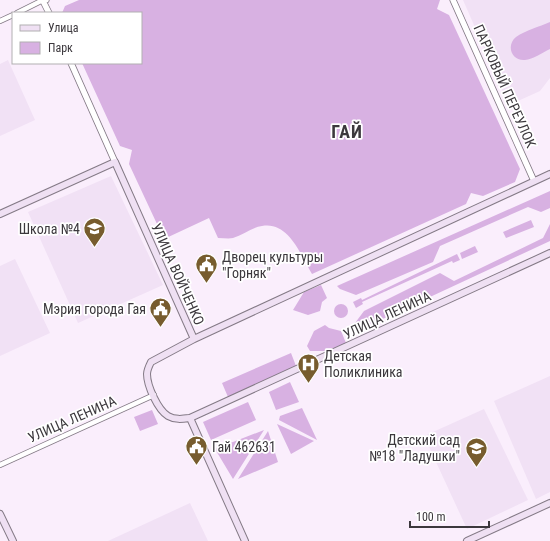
<svg xmlns="http://www.w3.org/2000/svg" width="550" height="541" font-family="'Roboto Condensed',sans-serif">
<style>
.built{fill:#f1e1f5}
.green{fill:#d8b1e2}
.lines{fill:none;stroke-linecap:round;stroke-linejoin:round}
.minor-casing{stroke:#847a86;stroke-width:6}
.tertiary-casing{stroke:#847a86;stroke-width:7}
.secondary-casing{stroke:#847a86;stroke-width:8}
.minor{stroke:#fff;stroke-width:4.5}
.tertiary{stroke:#fff;stroke-width:5.5}
.secondary{stroke:#efe0f3;stroke-width:6}
.labels{text-anchor:middle;stroke-width:3.5;stroke-linejoin:round;paint-order:stroke}
.street-label{font-size:14px;fill:#3c383d;stroke:#fff}
.poi-label{font-size:14px;fill:#3c383d;stroke:#fff;text-anchor:end}
.district-label{font-size:18px;font-weight:bold;letter-spacing:1px;fill:#3c383d;stroke:#fff}
</style>
<rect width="100%" height="100%" fill="#faeefc"/>
<path class="built" d="M 463,0 L 550,0 L 550,78 L 540,91 L 509,105 Z
M 8,60 L 35,120 L 0,136 L 0,64 Z
M 111,176 L 163,285 L 78,323 L 28,212 Z
M 15,259 L 50,333 L 0,356 L 0,266 Z
M 550,376 L 550,492 L 536,499 L 494,401 Z
M 484,409 L 528,500 L 467,529 L 424,436 Z
M 190,503 L 208,541 L 108,541 Z"/>
<path class="green" d="M 79,0 L 440,0 L 437,9 L 449,15 L 520,169 L 515,182 L 483,196 L 471,193 L 466,204 L 312,274 C 301,256 289,221 262,226 C 252,227 243,235 233,238 C 229,239 223,238 218,238 L 209,218 L 164,239 L 129,164 L 132,150 L 120,146 L 82,63 L 141,63 L 141,13 L 62,13 L 65,6 Z
M 550,22 L 550,49 C 542,53 533,59 525,60 C 511,61 506,45 516,37 C 526,30 539,27 550,22 Z
M 550,191 L 550,208 L 541,212 L 528,207 L 440,246 L 433,262 L 356,295 L 340,289 L 337,286 Z
M 531,220 L 534,227 L 506,238 L 503,232 Z
M 550,224 L 550,241 L 359,330 L 355,323 L 364,311 L 440,273 L 454,281 L 543,238 Z
M 475,246 L 478,252 L 462,259 L 460,253 Z
M 457,254 L 460,260 L 453,263 L 452,261 L 362,302 L 363,304 L 356,308 L 353,302 L 361,298 L 362,300 Z
M 321,285 L 327,298 L 322,302 L 320,311 L 308,315 L 293,310 L 304,292 Z
M334 311a7 7 0 1 1 14 0a7 7 0 1 1-14 0Z
M 325,325 L 329,328 L 341,331 L 346,343 L 330,351 L 310,351 L 307,346 L 314,331 Z
M 291,353 L 296,366 L 228,397 L 222,383 Z
M 290,382 L 299,402 L 276,410 L 269,392 Z
M 248,402 L 256,420 L 211,440 L 203,422 Z
M 302,408 L 317,440 L 279,420 L 280,416 Z
M 152,410 L 158,424 L 140,431 L 134,417 Z
M 277,424 L 314,441 L 291,454 Z
M 264,430 L 233,479 L 215,449 Z
M 268,431 L 278,462 L 238,479 Z"/>
<g class="lines">
<defs>
<path id="minor" d="M 17,13 L 43,0
M 0,21 L 13,15
M 0,465 L 154,395"/>
<path id="tertiary" d="M 46,0 L 43,1 L 49,13
M 453,0 L 534,181
M 71,63 L 115,162"/>
<path id="secondary" d="M 0,214 L 115,162 L 194,339
M 190,418 L 550,253
M 0,514 L 13,541
M 245,541 L 190,418 C 182,419 175,420 168,416 C 158,410 147,386 147,374 C 147,370 149,366 151,362 L 194,339 L 550,174
M 467,541 L 550,503"/>
</defs>
<use href="#minor" class="minor-casing"/>
<use href="#tertiary" class="tertiary-casing"/>
<use href="#secondary" class="secondary-casing"/>
<use href="#minor" class="minor"/>
<use href="#tertiary" class="tertiary"/>
<use href="#secondary" class="secondary"/>
</g>
<defs>
<symbol id="school-pin" viewBox="-11 -11 22 30"><path d="M0 17L-7.5 6A9.5 9.5 0 1 1 7.5 6Z" fill="#775c2e" stroke="#fff"/><path d="M0-5L7-2L0 1L-7-2ZM-4 1L0 2.5L4 1V4Q0 6-4 4Z" fill="#fff"/></symbol>
<symbol id="civic-pin" viewBox="-11 -11 22 30"><path d="M0 17L-7.5 6A9.5 9.5 0 1 1 7.5 6Z" fill="#775c2e" stroke="#fff"/><path d="M-.6-6.5H3V-4.5H.6V-3L4-1V1h2V6H-6V1h2V-1L-.6-3ZM-1.2 2.5V6h2.4V2.5Z" fill="#fff"/></symbol>
<symbol id="hospital-pin" viewBox="-11 -11 22 30"><path d="M0 17L-7.5 6A9.5 9.5 0 1 1 7.5 6Z" fill="#775c2e" stroke="#fff"/><path d="M-5-5h3v3.5h4V-5h3V5h-3V1.5h-4V5h-3Z" fill="#fff"/></symbol>
</defs>
<g fill-rule="evenodd">
<use href="#school-pin" x="82" y="216" width="25" height="34"/>
<use href="#civic-pin" x="194" y="252" width="25" height="34"/>
<use href="#civic-pin" x="148" y="296" width="25" height="34"/>
<use href="#hospital-pin" x="296" y="352" width="25" height="34"/>
<use href="#civic-pin" x="184" y="434" width="25" height="34"/>
<use href="#school-pin" x="464" y="436" width="25" height="34"/>
</g>
<g class="labels">
<g class="street-label">
<text transform="translate(505 86) rotate(66)" y="5">ПАРКОВЫЙ ПЕРЕУЛОК</text>
<text transform="translate(178 274) rotate(66)" y="5">УЛИЦА ВОЙЧЕНКО</text>
<text transform="translate(387 315) rotate(-25)" y="5">УЛИЦА ЛЕНИНА</text>
<text transform="translate(72 419) rotate(-24)" y="5">УЛИЦА ЛЕНИНА</text>
</g>
<g class="poi-label">
<text x="80" y="234">Школа №4</text>
<text x="222" y="262" text-anchor="start">Дворец культуры<tspan x="222" dy="16">"Горняк"</tspan></text>
<text x="146" y="314">Мэрия города Гая</text>
<text x="324" y="361" text-anchor="start">Детская<tspan x="324" dy="16">Поликлиника</tspan></text>
<text x="460" y="445">Детский сад<tspan x="460" dy="16">№18 "Ладушки"</tspan></text>
<text x="212" y="452" text-anchor="start">Гай 462631</text>
</g>
<g class="district-label">
<text x="347" y="138">ГАЙ</text>
</g>
</g>
<rect x="12" y="12" width="130" height="52" fill="#ffffff" stroke="#b1afb1"/>
<rect x="20" y="25" width="20" height="6" fill="#efe0f3" stroke="#b1afb1"/>
<text x="48" y="32" font-size="12" fill="#3c383d">Улица</text>
<rect x="20" y="42" width="20" height="12" fill="#d8b1e2" stroke="#b1afb1"/>
<text x="48" y="52" font-size="12" fill="#3c383d">Парк</text>
<path d="M410 521v6h79v-6" fill="none" stroke="#3c383d" stroke-width="2"/>
<text x="416" y="521" font-size="12" fill="#3c383d" stroke="#ffffff" stroke-width="3" paint-order="stroke">100 m</text>
</svg>
